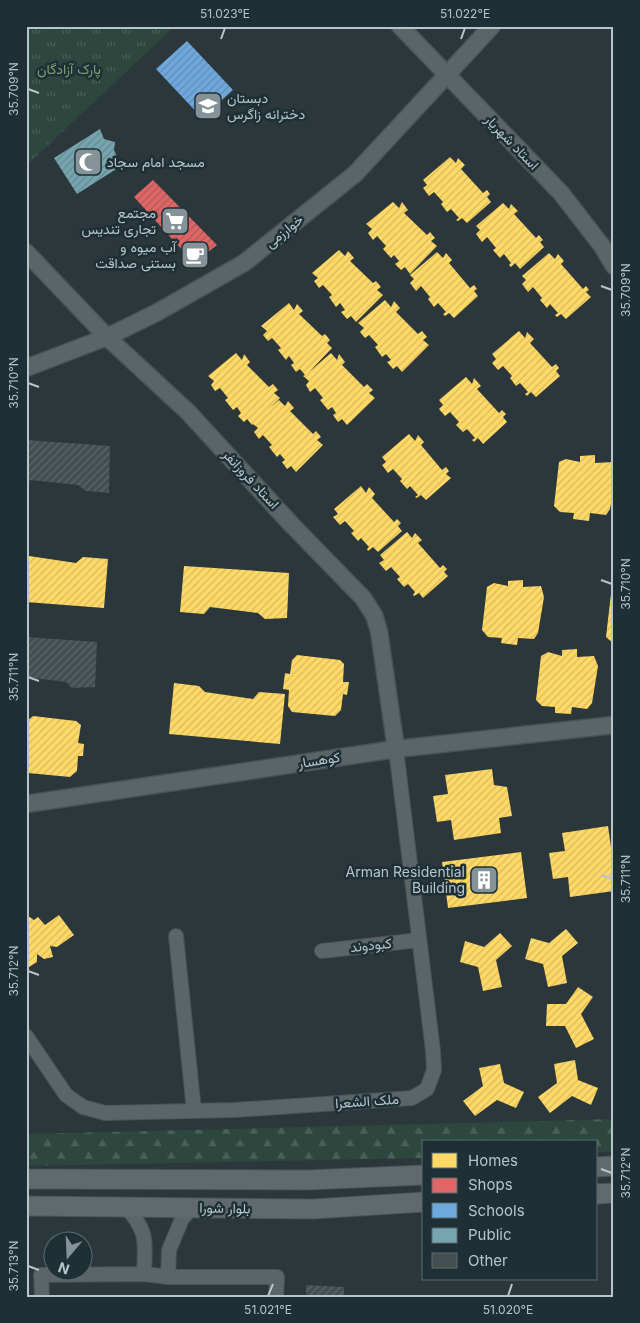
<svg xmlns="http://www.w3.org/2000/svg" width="640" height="1323" font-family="Inter,Vazirmatn,sans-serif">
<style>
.forest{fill:url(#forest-firs)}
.park{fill:url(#park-tufts)}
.homes{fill:url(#homes-hatch)}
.shops{fill:url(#shops-hatch)}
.schools{fill:url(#schools-hatch)}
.public{fill:url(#public-hatch)}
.building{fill:url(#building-hatch)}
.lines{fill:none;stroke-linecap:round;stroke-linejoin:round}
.minor-casing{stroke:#495255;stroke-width:16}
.tertiary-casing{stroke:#495255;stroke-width:19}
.secondary-casing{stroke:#495255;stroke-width:21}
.minor{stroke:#5b6568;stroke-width:14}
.tertiary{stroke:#5b6568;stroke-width:16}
.secondary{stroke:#606a6c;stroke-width:19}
.ticks{fill:none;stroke:#b6c5cb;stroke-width:2}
.labels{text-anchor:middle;stroke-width:5;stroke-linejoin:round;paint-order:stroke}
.park-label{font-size:14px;fill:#7aa174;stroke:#1e3035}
.poi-label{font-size:14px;fill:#b6c5cb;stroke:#1e3035;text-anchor:end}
.street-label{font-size:14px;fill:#b6c5cb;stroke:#1e3035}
.neatline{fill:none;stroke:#b6c5cb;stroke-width:2}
.ticks-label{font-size:12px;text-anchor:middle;fill:#b6c5cb}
</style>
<defs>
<pattern id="forest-firs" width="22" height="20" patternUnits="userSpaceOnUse" patternTransform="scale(1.25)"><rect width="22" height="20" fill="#2d463e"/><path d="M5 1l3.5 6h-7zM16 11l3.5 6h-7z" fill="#495f59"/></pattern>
<pattern id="park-tufts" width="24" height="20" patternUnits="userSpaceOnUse" patternTransform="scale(1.25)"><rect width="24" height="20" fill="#2d463e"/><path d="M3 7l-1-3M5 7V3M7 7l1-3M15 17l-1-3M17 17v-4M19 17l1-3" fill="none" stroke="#495f59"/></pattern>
<pattern id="homes-hatch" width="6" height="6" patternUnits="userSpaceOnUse" patternTransform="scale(1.25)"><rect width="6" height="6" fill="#ffd966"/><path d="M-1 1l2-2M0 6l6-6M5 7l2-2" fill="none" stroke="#d7b95e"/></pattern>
<pattern id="shops-hatch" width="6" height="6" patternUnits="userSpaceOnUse" patternTransform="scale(1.25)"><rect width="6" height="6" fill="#e06666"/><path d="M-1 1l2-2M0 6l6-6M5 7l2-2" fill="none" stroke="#ad595a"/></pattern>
<pattern id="schools-hatch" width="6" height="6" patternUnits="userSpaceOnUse" patternTransform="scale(1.25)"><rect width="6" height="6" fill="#6fa8dc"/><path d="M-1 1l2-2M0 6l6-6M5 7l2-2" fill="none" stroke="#618db4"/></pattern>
<pattern id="public-hatch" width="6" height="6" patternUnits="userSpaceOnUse" patternTransform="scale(1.25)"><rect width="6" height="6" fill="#76a5af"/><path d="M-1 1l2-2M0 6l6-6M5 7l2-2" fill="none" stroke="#668a92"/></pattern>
<pattern id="building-hatch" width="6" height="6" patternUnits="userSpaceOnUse" patternTransform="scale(1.25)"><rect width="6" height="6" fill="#444e51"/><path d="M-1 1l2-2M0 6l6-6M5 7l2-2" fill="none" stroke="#5d6669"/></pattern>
</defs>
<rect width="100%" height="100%" fill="#2b373a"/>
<path class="forest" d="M 614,1119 L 614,1152 L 596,1152 L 596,1142 L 424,1142 L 424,1158 L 26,1166 L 26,1134 Z"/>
<path class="park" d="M 26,26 L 175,26 L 26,166 Z"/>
<path class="homes" d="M 450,157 L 456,163 L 458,158 L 465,165 L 461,169 L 483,193 L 487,190 L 490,194 L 487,197 L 491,202 L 467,223 L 462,218 L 458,221 L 456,220 L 459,218 L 451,209 L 447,212 L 441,204 L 443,202 L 434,192 L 429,196 L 423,188 L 427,185 L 423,180 Z
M 393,202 L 399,208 L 402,202 L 408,210 L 404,213 L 427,235 L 430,232 L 435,238 L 431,241 L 437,246 L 410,274 L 405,267 L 401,270 L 395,264 L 399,261 L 394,255 L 391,258 L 383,249 L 386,246 L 377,236 L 373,240 L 368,233 L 372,229 L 366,224 Z
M 503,203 L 509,209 L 511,204 L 518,211 L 514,214 L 536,238 L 539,235 L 543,240 L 540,242 L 544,247 L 520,269 L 515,263 L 511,267 L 509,265 L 511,263 L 504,254 L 500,258 L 493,250 L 496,248 L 487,237 L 482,242 L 476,234 L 480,230 L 476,226 Z
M 339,250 L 345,256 L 348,251 L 354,258 L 350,261 L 373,283 L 376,281 L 381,287 L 377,290 L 383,295 L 356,322 L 351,316 L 347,319 L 341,312 L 345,310 L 340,303 L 336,307 L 329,297 L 332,295 L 323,285 L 319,288 L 314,281 L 318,278 L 312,273 Z
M 437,252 L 443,258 L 446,253 L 452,260 L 449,263 L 470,288 L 474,285 L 477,289 L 474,291 L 478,296 L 454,318 L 449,313 L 445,316 L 443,314 L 446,312 L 438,303 L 434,307 L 428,299 L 430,297 L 421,286 L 416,291 L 410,283 L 414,279 L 410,275 Z
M 549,253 L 555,259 L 558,254 L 564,261 L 561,264 L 583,289 L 586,286 L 589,290 L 586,292 L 591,297 L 566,319 L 561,314 L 557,317 L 555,315 L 558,313 L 550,304 L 547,308 L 540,300 L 542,298 L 533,287 L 528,292 L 522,284 L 526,280 L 522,276 Z
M 385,300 L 391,307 L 394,301 L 400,308 L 396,312 L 418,334 L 422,331 L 427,337 L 423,340 L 429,345 L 402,372 L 397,366 L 393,369 L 387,362 L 391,360 L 386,354 L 382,357 L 375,347 L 378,345 L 369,335 L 365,338 L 360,332 L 364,328 L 358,323 Z
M 289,303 L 294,310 L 297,304 L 303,311 L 299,314 L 322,336 L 325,334 L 330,340 L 327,343 L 332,348 L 310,371 L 331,353 L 337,360 L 339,354 L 345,362 L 342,365 L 364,387 L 367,384 L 373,390 L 369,393 L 375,398 L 347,425 L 342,419 L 338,422 L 333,415 L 336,413 L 332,407 L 328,410 L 320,400 L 323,398 L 315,388 L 310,392 L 306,385 L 309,381 L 303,376 L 305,375 L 300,369 L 296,372 L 291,365 L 294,363 L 289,356 L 286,360 L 278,350 L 281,348 L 272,338 L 268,341 L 263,335 L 267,331 L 261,326 Z
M 519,331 L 525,338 L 527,332 L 534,339 L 530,343 L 552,367 L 556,364 L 559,368 L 556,371 L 560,376 L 536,397 L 531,392 L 527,396 L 525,394 L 528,392 L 520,383 L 516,386 L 510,378 L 512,376 L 503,366 L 498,370 L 492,363 L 496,359 L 492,354 Z
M 236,353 L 242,360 L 244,354 L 250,362 L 247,365 L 269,387 L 273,384 L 278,390 L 274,393 L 280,398 L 269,409 L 279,400 L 285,406 L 288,401 L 294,408 L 290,411 L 313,434 L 316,431 L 321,437 L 317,440 L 323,445 L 296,472 L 291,466 L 287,469 L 282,462 L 285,460 L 280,454 L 277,457 L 269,447 L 272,445 L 263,435 L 259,439 L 254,432 L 258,428 L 253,424 L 252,425 L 247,419 L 244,422 L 238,416 L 241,413 L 237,407 L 233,410 L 225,400 L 228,398 L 220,388 L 215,391 L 211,385 L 214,381 L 208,376 Z
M 466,377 L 472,384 L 474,378 L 481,386 L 477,389 L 499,413 L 502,410 L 506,414 L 503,417 L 507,422 L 483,444 L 478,438 L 474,442 L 472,440 L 475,438 L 467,429 L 463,432 L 456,425 L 459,422 L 450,412 L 445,416 L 439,409 L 443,405 L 439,400 Z
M 409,434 L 415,441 L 418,435 L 424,442 L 421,445 L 442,470 L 446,467 L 449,471 L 446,474 L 451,478 L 426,500 L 421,495 L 417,498 L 415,497 L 418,495 L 410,486 L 407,489 L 400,481 L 402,479 L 393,469 L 388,473 L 382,465 L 386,462 L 382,457 Z
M 595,455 L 595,463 L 613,462 L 614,465 L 614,486 L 610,509 L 606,515 L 590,513 L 589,521 L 573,519 L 574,513 L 560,512 L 554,506 L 559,462 L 566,459 L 580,462 L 580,456 Z
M 361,486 L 366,493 L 369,487 L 375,494 L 372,498 L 394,522 L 397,519 L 401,523 L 398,526 L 402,531 L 378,552 L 373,547 L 368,551 L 367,549 L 369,547 L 361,538 L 358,541 L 351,533 L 354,531 L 345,521 L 340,525 L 333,517 L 338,514 L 334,509 Z
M 407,532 L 412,538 L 415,533 L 422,540 L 418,543 L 440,568 L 443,565 L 447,569 L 444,572 L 448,576 L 423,598 L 419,593 L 414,596 L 413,595 L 415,592 L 408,584 L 404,587 L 397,579 L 400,577 L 391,567 L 386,571 L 379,563 L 384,560 L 380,555 Z
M 26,554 L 29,556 L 76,563 L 83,557 L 108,559 L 104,608 L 26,602 Z
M 184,566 L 289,573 L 287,618 L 265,619 L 258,613 L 210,607 L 204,614 L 180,612 Z
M 523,580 L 523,587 L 541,586 L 544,597 L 538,633 L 534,639 L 518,638 L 517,645 L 501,643 L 502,638 L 488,637 L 482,630 L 487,587 L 494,583 L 508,586 L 508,581 Z
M 614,592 L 614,644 L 606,637 L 611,594 Z
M 577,649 L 577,657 L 594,656 L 598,666 L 592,703 L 587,709 L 572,707 L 571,714 L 555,713 L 555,707 L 542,706 L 536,700 L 541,656 L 548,652 L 562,656 L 562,650 Z
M 297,655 L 340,660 L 344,664 L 343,682 L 349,682 L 347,695 L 343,694 L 341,710 L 335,716 L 292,712 L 288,706 L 289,690 L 283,689 L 285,673 L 290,674 L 292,660 Z
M 174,683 L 199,686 L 205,692 L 253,699 L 259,692 L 285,694 L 280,744 L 169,734 Z
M 33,716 L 76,721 L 81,725 L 78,743 L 84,744 L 83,756 L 78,756 L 77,771 L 70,777 L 28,773 L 26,771 L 27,721 Z
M 492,769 L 494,785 L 507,787 L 512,816 L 499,818 L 501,833 L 454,840 L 451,820 L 437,822 L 433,796 L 448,794 L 445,775 Z
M 608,826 L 611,847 L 614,847 L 614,891 L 570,897 L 568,877 L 553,879 L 549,853 L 565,851 L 562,833 Z
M 521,852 L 527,898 L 448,908 L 442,862 Z
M 59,915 L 74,935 L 57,947 L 50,946 L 53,957 L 44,959 L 37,954 L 37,962 L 26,969 L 26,918 L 28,916 L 34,920 L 38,917 L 45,925 Z
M 566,929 L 578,943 L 562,956 L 567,983 L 548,987 L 543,964 L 525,959 L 531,938 L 549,943 Z
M 500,933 L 512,946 L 496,960 L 502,987 L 483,991 L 478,967 L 460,962 L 465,941 L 484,947 Z
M 578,987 L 593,997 L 581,1014 L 594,1039 L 576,1048 L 565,1026 L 546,1026 L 547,1004 L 566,1004 Z
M 575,1060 L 578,1080 L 598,1088 L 591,1105 L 572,1096 L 550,1113 L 538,1097 L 557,1083 L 554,1064 Z
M 500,1064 L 504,1083 L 524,1092 L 516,1108 L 497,1100 L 475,1116 L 463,1101 L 483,1086 L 479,1068 Z"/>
<path class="shops" d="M 153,180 L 217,245 L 194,263 L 134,197 Z"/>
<path class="schools" d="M 187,41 L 233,90 L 202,118 L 156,69 Z"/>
<path class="public" d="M 100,129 L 104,139 L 115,142 L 114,150 L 121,166 L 77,194 L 54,158 Z"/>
<path class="building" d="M 26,440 L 110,446 L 109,493 L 86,491 L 78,485 L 31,480 L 26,482 Z
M 26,637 L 97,642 L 95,687 L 72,688 L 66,682 L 26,677 Z
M 306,1285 L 344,1287 L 344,1297 L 306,1297 Z"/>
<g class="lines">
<defs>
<path id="minor" d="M 176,936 L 194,1111
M 322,951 L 419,940
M 26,1036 L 66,1095 L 83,1107 L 105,1113 L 234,1110 L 412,1098 L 427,1089 L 434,1070 L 433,1051 L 396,749
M 192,1207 L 182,1219 L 169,1250 L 168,1277 L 277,1277 L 276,1297
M 144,1274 L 168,1277
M 42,1297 L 41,1275 L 144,1274 C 145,1242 149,1232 125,1206"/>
<path id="tertiary" d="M 400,26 L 561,193 L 602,246 L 614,266
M 26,252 L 107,337 L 188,412 L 291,524 L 363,598 L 374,615 L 379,631 L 396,749
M 26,368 L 107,337 L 156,313 L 244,263 L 355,174 L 492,26
M 26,804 L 396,749 L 614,725"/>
<path id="secondary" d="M 596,1167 L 614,1166
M 26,1179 L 307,1180 L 424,1175
M 596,1194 L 614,1193
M 26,1206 L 313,1209 L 424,1202"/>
</defs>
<use href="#minor" class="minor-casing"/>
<use href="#tertiary" class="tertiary-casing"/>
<use href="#secondary" class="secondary-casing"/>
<use href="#minor" class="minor"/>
<use href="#tertiary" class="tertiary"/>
<use href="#secondary" class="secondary"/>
</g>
<path class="ticks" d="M 221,39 L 225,28M 461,39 L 465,28M 28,89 L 39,93M 601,286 L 612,290M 28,383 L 39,387M 601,580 L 612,584M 28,677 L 39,681M 601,875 L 612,879M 28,971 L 39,975M 601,1169 L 612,1173M 28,1266 L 39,1270M 268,1296 L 273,1284M 508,1296 L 512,1284"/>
<defs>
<symbol id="school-square" viewBox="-11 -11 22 22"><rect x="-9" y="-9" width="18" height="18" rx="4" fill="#859398" stroke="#1e3035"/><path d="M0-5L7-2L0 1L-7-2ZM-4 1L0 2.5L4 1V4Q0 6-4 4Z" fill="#fff"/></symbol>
<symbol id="mosque-square" viewBox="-11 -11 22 22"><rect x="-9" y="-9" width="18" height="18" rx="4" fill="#859398" stroke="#1e3035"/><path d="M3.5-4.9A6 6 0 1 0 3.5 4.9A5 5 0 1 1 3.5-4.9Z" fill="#fff"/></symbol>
<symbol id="supermarket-square" viewBox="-11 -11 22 22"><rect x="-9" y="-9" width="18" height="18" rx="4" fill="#859398" stroke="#1e3035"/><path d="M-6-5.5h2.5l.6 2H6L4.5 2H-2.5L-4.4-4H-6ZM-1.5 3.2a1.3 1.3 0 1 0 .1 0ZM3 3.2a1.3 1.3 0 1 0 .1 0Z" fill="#fff"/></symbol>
<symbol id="cafe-square" viewBox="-11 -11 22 22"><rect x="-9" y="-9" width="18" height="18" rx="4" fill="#859398" stroke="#1e3035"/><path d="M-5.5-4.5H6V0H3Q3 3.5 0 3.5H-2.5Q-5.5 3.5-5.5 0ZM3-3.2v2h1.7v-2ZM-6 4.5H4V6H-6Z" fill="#fff"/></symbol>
<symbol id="building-square" viewBox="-11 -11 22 22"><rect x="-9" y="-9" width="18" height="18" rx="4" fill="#859398" stroke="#1e3035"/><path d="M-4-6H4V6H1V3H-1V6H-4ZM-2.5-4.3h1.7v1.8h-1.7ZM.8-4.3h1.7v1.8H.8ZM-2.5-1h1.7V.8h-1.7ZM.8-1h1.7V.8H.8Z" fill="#fff"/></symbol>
</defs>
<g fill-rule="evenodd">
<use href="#school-square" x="192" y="90" width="32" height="32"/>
<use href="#mosque-square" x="72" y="146" width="32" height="32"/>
<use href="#supermarket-square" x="159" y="205" width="32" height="32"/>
<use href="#cafe-square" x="179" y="239" width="32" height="32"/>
<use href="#building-square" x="468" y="864" width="32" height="32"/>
</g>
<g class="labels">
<g class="park-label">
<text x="69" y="74">پارک آزادگان</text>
</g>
<g class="poi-label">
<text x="227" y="103" text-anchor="start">دبستان<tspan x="227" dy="16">دخترانه زاگرس</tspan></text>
<text x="107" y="167" text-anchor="start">مسجد امام سجاد</text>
<text x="156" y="218">مجتمع<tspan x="156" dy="16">تجاری تندیس</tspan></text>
<text x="176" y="252">آب میوه و<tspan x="176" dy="16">بستنی صداقت</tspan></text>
<text x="465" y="877">Arman Residential<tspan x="465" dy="16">Building</tspan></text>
</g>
<g class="street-label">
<text transform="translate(512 142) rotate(46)" y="5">استاد شهریار</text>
<text transform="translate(284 231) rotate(-39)" y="5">خوارزمی</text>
<text transform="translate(251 479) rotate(47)" y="5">استاد فروزانفر</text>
<text transform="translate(319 760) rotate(-9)" y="5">کوهسار</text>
<text transform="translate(371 945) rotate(-6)" y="5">کبودوند</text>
<text transform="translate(367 1101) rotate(-4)" y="5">ملک الشعرا</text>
<text transform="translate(225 1208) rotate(1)" y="5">بلوار شورا</text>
</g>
</g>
<rect width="640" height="1323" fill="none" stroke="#1e3035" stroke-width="55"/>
<rect x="422" y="1140" width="175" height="140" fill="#1e3035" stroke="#5b6c71"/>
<rect x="432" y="1153" width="25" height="15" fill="#ffd966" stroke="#5b6c71"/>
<text x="468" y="1166" font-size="15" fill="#b6c5cb">Homes</text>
<rect x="432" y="1178" width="25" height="15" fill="#e06666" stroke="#5b6c71"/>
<text x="468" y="1190" font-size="15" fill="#b6c5cb">Shops</text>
<rect x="432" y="1203" width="25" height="15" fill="#6fa8dc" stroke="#5b6c71"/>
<text x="468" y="1216" font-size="15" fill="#b6c5cb">Schools</text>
<rect x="432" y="1228" width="25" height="15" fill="#76a5af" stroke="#5b6c71"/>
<text x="468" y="1240" font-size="15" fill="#b6c5cb">Public</text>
<rect x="432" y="1253" width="25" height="15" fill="#444e51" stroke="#5b6c71"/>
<text x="468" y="1266" font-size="15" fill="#b6c5cb">Other</text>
<g transform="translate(68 1256) rotate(199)"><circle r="24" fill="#1e3035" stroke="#5b6c71"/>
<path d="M0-4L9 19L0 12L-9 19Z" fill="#859398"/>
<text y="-8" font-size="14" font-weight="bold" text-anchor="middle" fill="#b6c5cb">N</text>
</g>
<rect x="28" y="28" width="584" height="1268" class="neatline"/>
<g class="ticks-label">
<text x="225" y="18">51.023°E</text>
<text x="465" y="18">51.022°E</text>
<text transform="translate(14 89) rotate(-90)" y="4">35.709°N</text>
<text transform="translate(626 290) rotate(-90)" y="4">35.709°N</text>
<text transform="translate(14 383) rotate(-90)" y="4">35.710°N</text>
<text transform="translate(626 584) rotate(-90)" y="4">35.710°N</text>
<text transform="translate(14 677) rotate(-90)" y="4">35.711°N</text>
<text transform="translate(626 879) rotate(-90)" y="4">35.711°N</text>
<text transform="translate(14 971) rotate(-90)" y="4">35.712°N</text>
<text transform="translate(626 1173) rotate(-90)" y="4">35.712°N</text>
<text transform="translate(14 1266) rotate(-90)" y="4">35.713°N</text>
<text x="268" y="1314">51.021°E</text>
<text x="508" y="1314">51.020°E</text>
</g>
</svg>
